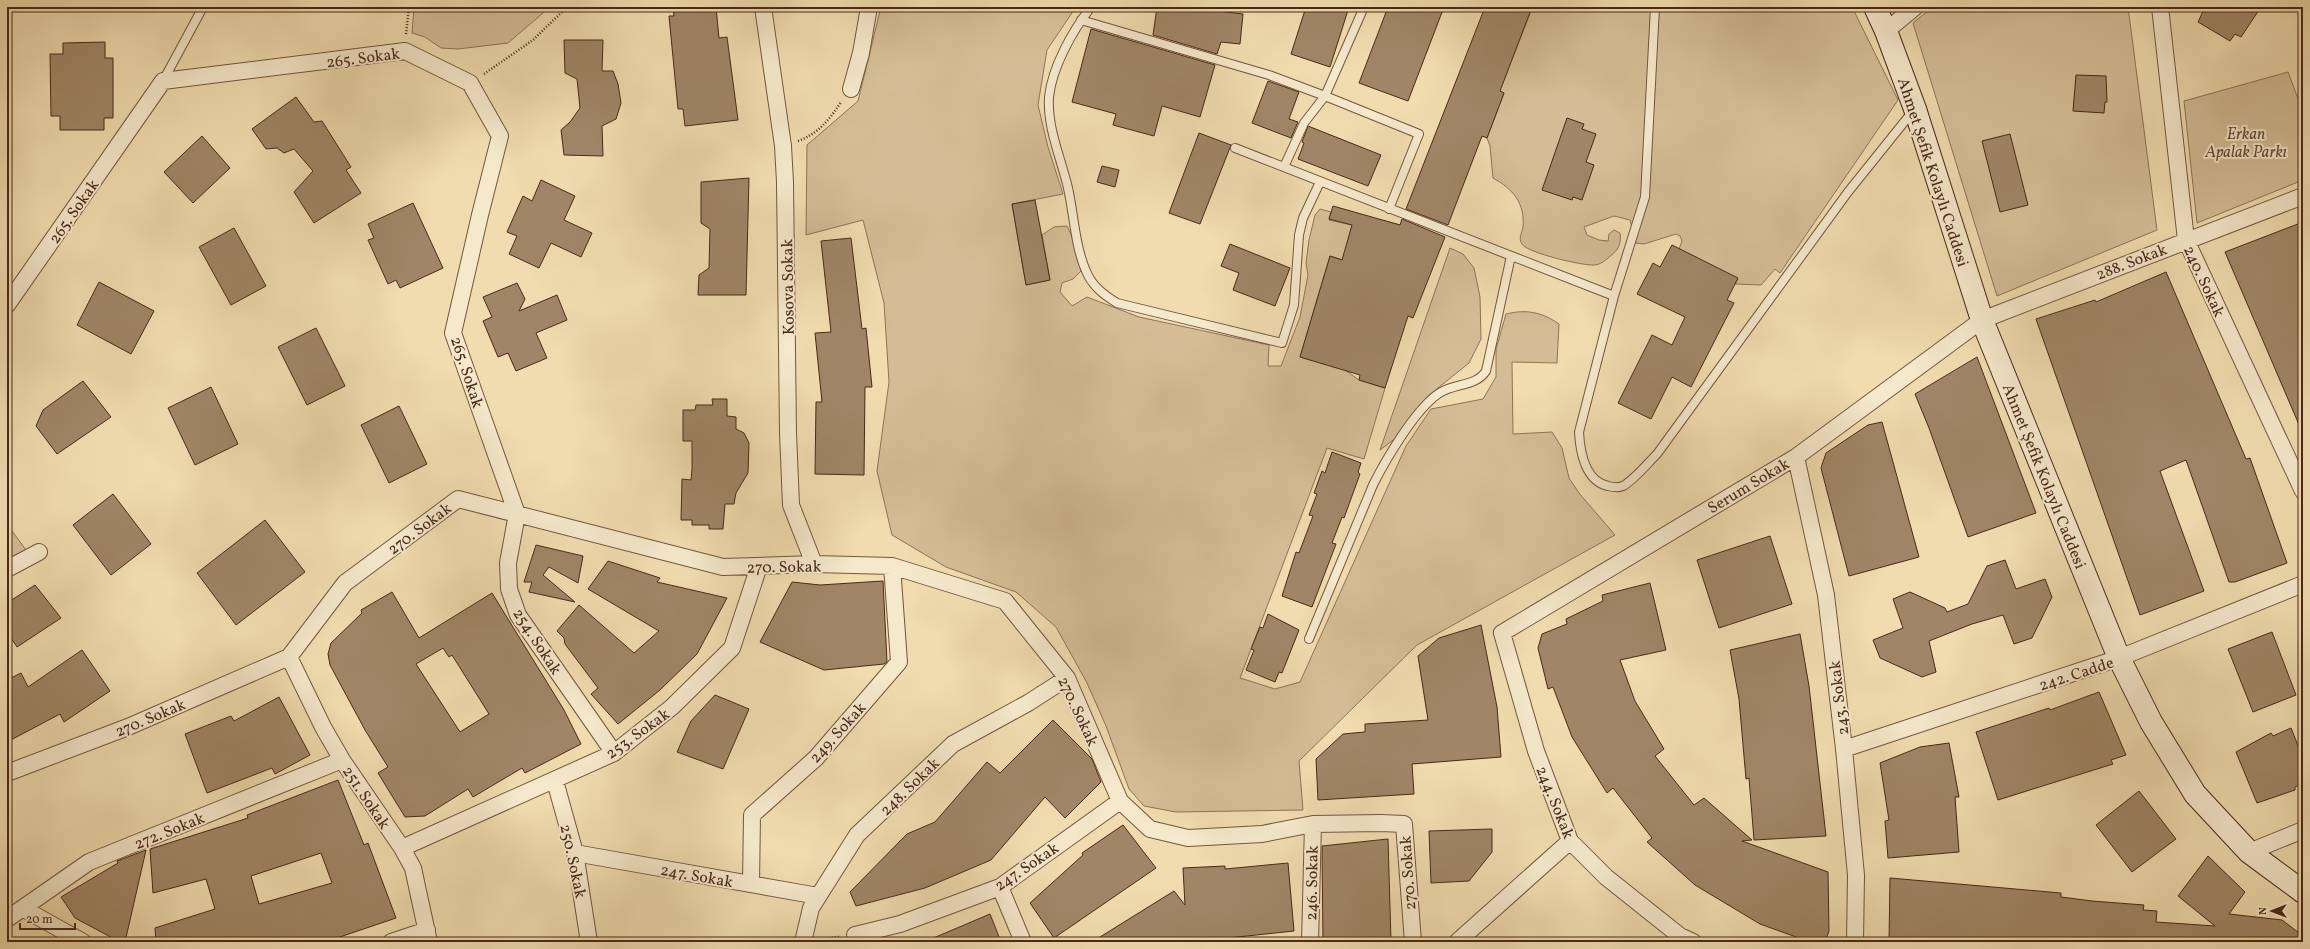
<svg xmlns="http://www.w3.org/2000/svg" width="2310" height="949" font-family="Vollkorn,serif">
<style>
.green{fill:#d4bd96;stroke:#8f7258}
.building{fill:#a08667;stroke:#4a2819;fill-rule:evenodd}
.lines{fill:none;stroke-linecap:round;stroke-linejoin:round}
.lane-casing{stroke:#74553e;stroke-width:10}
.street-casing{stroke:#74553e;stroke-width:18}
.secondary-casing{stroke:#4a2819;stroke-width:24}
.path{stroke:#4a2819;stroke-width:2.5;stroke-dasharray:1 2;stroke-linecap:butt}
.lane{stroke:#f5e8cb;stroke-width:8}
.street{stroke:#f5e8cb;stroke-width:16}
.secondary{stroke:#f5e8cb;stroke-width:22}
.labels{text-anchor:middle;stroke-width:4;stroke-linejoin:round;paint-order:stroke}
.street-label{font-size:16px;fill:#4a2819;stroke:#f5e8cb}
.park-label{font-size:16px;font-style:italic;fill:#664632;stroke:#f5e8cb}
</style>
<rect width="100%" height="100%" fill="#f0dcaf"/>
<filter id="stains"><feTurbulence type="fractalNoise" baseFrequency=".005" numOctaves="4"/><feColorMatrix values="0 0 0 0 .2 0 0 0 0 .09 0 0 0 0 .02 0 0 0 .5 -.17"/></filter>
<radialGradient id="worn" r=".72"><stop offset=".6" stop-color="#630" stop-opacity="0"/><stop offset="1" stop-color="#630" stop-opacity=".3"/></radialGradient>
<path class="green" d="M 414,7 L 550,7 L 508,43 L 458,49 L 441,48 L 425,37 L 412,33 Z
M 881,7 L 1076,7 L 1047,50 L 1038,105 L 1048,147 L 1063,194 L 1012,204 L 1026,285 L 1050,280 L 1042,235 L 1054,227 L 1067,226 L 1078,249 L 1082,270 L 1073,279 L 1062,283 L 1060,292 L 1072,306 L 1087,297 L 1139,317 L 1269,345 L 1268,366 L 1281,366 L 1300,317 L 1308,275 L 1306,263 L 1309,240 L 1315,215 L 1320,209 L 1331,212 L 1329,220 L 1352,225 L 1348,241 L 1374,248 L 1382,220 L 1404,226 L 1375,270 L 1330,256 L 1300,357 L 1345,370 L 1359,380 L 1385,388 L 1364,459 L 1327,448 L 1240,678 L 1275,689 L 1300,682 L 1406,446 L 1431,409 L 1483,399 L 1496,377 L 1496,349 L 1506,314 C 1526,309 1542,312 1559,324 L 1557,363 L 1512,362 L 1513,434 L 1552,432 L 1562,448 L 1569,478 L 1579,493 L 1615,535 L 1417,645 L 1299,761 L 1303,810 L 1176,812 L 1144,806 L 1129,789 L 1106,726 L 1087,683 L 1056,627 L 1016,592 L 946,567 L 892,535 L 877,471 L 889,382 L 884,303 L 863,220 L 806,235 L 807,145 L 858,101 Z
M 1529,7 L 1654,7 L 1658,9 L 1670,7 L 1852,7 L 1898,100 L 1780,273 L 1775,269 L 1761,285 L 1735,284 L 1738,279 L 1679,249 L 1682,241 L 1680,236 L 1676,234 L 1644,244 L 1636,243 L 1630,220 L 1614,216 L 1584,227 L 1587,235 L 1599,240 L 1608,241 L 1609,234 L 1614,230 L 1620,233 C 1622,245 1617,251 1608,258 C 1605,261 1599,265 1594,265 C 1584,266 1527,253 1522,244 C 1518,238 1522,233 1523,227 C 1525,203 1513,189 1493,178 L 1490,146 L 1487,138 L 1504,93 L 1492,88 L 1503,82 L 1532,9 Z
M 1933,7 L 2128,7 L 2157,230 L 1997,296 L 1913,23 Z
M 2288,72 L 2303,112 L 2303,180 L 2197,223 L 2184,101 Z
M 1450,248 L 1463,254 L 1474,268 L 1480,297 L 1481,339 L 1469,363 L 1428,396 L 1401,434 L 1380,450 Z
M 7,524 L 26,550 L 7,560 Z"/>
<path class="building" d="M 673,7 L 716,7 L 719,38 L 727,37 L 738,120 L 685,126 L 683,109 L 678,109 L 669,16 L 674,16 Z
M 1157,7 L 1184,7 L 1243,14 L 1240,44 L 1221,42 L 1217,54 L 1153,35 Z
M 1306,7 L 1349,7 L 1330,67 L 1291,54 Z
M 1388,7 L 1444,7 L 1408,101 L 1359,83 Z
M 1485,7 L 1532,7 L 1500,91 L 1504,93 L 1487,138 L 1482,136 L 1448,225 L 1406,209 Z
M 2205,7 L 2261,7 L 2241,37 L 2235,34 L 2230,41 L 2198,22 Z
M 1091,29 L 1215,65 L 1200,117 L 1162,106 L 1154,136 L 1113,125 L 1116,114 L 1072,102 Z
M 564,40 L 603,40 L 602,71 L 613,71 L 618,84 L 621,103 L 616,119 L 602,126 L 603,156 L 564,155 L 561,130 L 570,122 L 580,108 L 577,79 L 565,73 Z
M 105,42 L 105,58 L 113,58 L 113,118 L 104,118 L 104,130 L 60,130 L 60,116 L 51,116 L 50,54 L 63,54 L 63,43 Z
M 2076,75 L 2106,76 L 2107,102 L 2105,102 L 2104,113 L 2073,111 Z
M 1268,81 L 1299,92 L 1289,119 L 1298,122 L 1291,138 L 1252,123 Z
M 296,97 L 314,122 L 322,121 L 351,167 L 346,170 L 361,193 L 314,223 L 294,192 L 313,171 L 294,149 L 284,153 L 277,148 L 266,149 L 252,129 Z
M 1567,118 L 1584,124 L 1582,129 L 1596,134 L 1586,162 L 1594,165 L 1582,200 L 1573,197 L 1572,200 L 1542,190 Z
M 1308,126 L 1381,155 L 1368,186 L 1298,159 L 1304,143 L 1302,142 Z
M 1199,133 L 1231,145 L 1200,224 L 1169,213 Z
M 2010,134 L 2028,205 L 2000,212 L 1982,141 Z
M 202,136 L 230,168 L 193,203 L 164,172 Z
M 1102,166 L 1119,170 L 1115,187 L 1097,182 Z
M 749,178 L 746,295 L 698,295 L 699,275 L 709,268 L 710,229 L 701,223 L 701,182 Z
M 541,180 L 575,196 L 564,220 L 592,233 L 581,257 L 551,243 L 539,268 L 509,254 L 517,236 L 507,232 L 523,196 L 532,201 Z
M 1035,200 L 1050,280 L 1026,285 L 1012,204 Z
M 413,203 L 443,268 L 400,288 L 396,280 L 388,284 L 368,240 L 374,238 L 368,224 Z
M 1333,206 L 1400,225 L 1402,219 L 1445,237 L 1413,318 L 1408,316 L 1385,388 L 1359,380 L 1360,375 L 1300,357 L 1330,256 L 1342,260 L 1352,225 L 1329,219 Z
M 2303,222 L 2303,434 L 2225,252 Z
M 234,228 L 266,286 L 231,305 L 199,247 Z
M 851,238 L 862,329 L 866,328 L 872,387 L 865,387 L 864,475 L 815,474 L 816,402 L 822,402 L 815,333 L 831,332 L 821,241 Z
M 1230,244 L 1290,268 L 1275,306 L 1233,290 L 1239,273 L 1221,266 Z
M 1672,245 L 1738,278 L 1727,300 L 1734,303 L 1691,387 L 1672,377 L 1651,419 L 1618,403 L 1652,335 L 1672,345 L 1685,317 L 1637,294 L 1653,263 L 1660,267 Z
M 2166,272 L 2246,459 L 2250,458 L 2287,563 L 2235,582 L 2229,582 L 2186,460 L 2160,471 L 2204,591 L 2140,615 L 2036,319 L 2095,300 L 2096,302 Z
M 99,282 L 154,311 L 131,354 L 77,325 Z
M 517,283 L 525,299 L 519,311 L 557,295 L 567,320 L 536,333 L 547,358 L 516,371 L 508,353 L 498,357 L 483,321 L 492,317 L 483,297 Z
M 316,328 L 345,386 L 307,405 L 278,347 Z
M 1977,357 L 2036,513 L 1968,537 L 1929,428 L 1915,394 Z
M 83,381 L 111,417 L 57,454 L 36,426 L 43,410 Z
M 211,387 L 238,444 L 195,465 L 168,408 Z
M 712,399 L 727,399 L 727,416 L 736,417 L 736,429 L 744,433 L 749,443 L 748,473 L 736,493 L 734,504 L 725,504 L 723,529 L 709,529 L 709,525 L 692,525 L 692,520 L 681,520 L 682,479 L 691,480 L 692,469 L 692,441 L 683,441 L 683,410 L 695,410 L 696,405 L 713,405 Z
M 399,406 L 427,464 L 389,483 L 361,425 Z
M 1882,422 L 1919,557 L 1849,576 L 1821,468 L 1826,453 L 1868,425 Z
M 1332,452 L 1361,463 L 1358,472 L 1360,474 L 1344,518 L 1342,517 L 1332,543 L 1336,544 L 1312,607 L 1282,596 L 1296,552 L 1299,553 L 1313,516 L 1309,515 L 1317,494 L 1314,493 L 1322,471 L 1325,473 Z
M 113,494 L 151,544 L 111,575 L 73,525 Z
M 265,520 L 305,572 L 236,625 L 197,573 Z
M 1770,536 L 1792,604 L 1719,628 L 1697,560 Z
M 536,545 L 583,556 L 578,583 L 549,567 L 543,575 L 575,602 L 529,592 L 532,582 L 524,582 Z
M 2005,560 L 2016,589 L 2045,579 L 2052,597 L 2032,638 L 2014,644 L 2003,615 L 1972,624 L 1929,641 L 1936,672 L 1922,677 L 1880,658 L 1873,640 L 1903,628 L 1893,599 L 1910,592 L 1945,608 L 1947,612 L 1968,604 L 1987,566 Z
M 608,561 L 660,578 L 657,582 L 727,598 L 697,654 L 660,690 L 618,724 L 591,694 L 598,688 L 565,644 L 564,638 L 557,631 L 579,605 L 634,653 L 659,631 L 588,589 Z
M 883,581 L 887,662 L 884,664 L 824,670 L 760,642 L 792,582 L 820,585 Z
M 1650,583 L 1666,650 L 1620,660 L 1635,701 L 1664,749 L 1655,756 L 1694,805 L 1704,798 L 1752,840 L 1742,841 L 1828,872 L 1829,931 L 1825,942 L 1810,942 L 1760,924 L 1695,885 L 1647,842 L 1652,838 L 1613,788 L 1607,793 L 1572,737 L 1553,687 L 1548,689 L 1538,648 L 1542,634 L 1567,624 L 1566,619 L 1603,601 L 1602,595 Z
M 35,585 L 61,618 L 17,647 L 7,632 L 7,603 Z
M 392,592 L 419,638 L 492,593 L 564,710 L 581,744 L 525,773 L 522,768 L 473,797 L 468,789 L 425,816 L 405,817 L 378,773 L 388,767 L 365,730 L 330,665 L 328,654 L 331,643 L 362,613 L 361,610 ZM 443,648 L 449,657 L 452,655 L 489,714 L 460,732 L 416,664 Z
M 1268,614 L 1299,630 L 1282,673 L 1279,672 L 1275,682 L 1246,670 L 1254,650 L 1251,649 L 1260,627 L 1263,628 Z
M 1481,625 L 1497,707 L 1501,757 L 1412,764 L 1414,794 L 1318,800 L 1316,759 L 1343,734 L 1365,732 L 1365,724 L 1428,720 L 1418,656 L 1439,638 Z
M 2272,632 L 2296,695 L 2253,712 L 2228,649 Z
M 1800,634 L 1809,686 L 1826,836 L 1754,840 L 1749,778 L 1746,779 L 1739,699 L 1730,650 Z
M 82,650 L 110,691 L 64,722 L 60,714 L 7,742 L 7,680 L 21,673 L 28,687 Z
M 2099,692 L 2126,755 L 2111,760 L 2113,764 L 1998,800 L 1976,732 L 2049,708 L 2050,710 Z
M 715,695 L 749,709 L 723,769 L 677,752 L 691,721 Z
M 279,697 L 310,755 L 275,774 L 272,768 L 207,793 L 185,734 L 231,716 L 234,721 Z
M 1053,720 L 1092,759 L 1101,782 L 1065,818 L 1045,797 L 991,860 L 925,888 L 856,906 L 850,892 L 907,834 L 935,822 L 987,762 L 1000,773 Z
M 2291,728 L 2303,758 L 2303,784 L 2295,787 L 2295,790 L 2257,803 L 2236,752 L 2271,733 L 2273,736 Z
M 1949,743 L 1959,797 L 1955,797 L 1959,852 L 1888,858 L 1885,821 L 1889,820 L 1880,763 L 1920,747 Z
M 338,780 L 364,845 L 368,843 L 396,918 L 325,942 L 156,942 L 155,928 L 215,909 L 206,879 L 153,893 L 150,849 L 248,818 L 247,815 ZM 321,853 L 332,883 L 259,904 L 251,876 Z
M 2139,791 L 2176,839 L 2132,872 L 2096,825 Z
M 1123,825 L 1156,868 L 1054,938 L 1030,903 L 1083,855 L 1082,853 Z
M 1492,829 L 1492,852 L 1469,881 L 1431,883 L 1429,831 Z
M 1388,839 L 1391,942 L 1323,942 L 1322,846 Z
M 146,850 L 125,942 L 120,942 L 75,918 L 61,897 L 118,863 L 117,861 Z
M 2208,856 L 2245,892 L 2229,914 L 2282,920 L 2303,936 L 2303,942 L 1889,942 L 1890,878 L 2061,893 L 2061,897 L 2092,901 L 2144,905 L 2143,910 L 2157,911 L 2156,922 L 2215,926 L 2178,896 Z
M 1288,863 L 1294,931 L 1228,938 L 1228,940 L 1092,942 L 1174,891 L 1185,905 L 1183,868 L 1225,866 L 1225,869 Z
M 990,914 L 1001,942 L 924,942 Z"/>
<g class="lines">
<defs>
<path id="lane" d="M 1091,7 C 1073,30 1052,67 1049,97 C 1047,128 1061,158 1068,188 C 1074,215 1075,246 1086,271 C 1092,286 1104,295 1117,303 L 1282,343 L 1294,305 L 1299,235 L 1303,218 L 1320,182
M 1655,7 L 1645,197 L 1614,296 L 1579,432 C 1580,451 1585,481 1608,486 C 1612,487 1618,488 1623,486 C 1635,479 1647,464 1657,454 L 1848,192 L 1913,111
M 1081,20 L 1269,75 L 1325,96 L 1364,7
M 163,81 L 203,7
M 1235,148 L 1614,296
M 1284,167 L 1304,123 L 1325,96 L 1419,134 L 1389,209
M 1309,639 L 1373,485 C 1386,459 1415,410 1438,394 C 1453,383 1476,387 1486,371 L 1511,256"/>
<path id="street" d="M 763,7 L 783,146 L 785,182 L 788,433 L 791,505 L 814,564
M 2160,7 L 2186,240 L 2303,491
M 1886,31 L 1915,7
M 851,89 L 861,53 L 869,7
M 7,305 L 163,81 L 405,51 L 470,83 L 500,136 L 480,215 L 453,333 L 517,514 L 508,563 L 509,589 L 518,615 L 614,753
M 1796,457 L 1826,595 L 1844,749 L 1856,875 L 1855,942
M 7,569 L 39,552
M 289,657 L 323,727 L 342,760 L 402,848 L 413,868 L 429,942
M 1844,749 L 2119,658 L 2303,584
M 7,773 L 128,727 L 289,657 L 345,583 L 458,499 L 723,567 L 814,564 L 892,566 L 1005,601 L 1067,678 L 1120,801 L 1150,829 L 1188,838 L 1262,834 L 1313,824 L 1381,823 L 1404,824 L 1413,942
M 555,781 L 575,853 L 589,942
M 402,848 L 614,753 L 672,707 L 732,648 L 759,566
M 2249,852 L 2303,830
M 575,853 L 818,896
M 751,884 L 752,815 L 816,758 L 899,662 L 892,566
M 1000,887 L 1023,942
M 24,909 L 83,942
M 7,919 L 89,862 L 342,760
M 855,935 L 900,924 L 1000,887 L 1120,801
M 391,942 L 427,930
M 803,942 L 811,908 L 857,835 L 953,744 L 1028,703 L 1067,678
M 1310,942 L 1313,824
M 1457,942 L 1570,841
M 1693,942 L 1680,936 L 1606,877 L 1570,841 L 1536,751 L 1502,633 L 1796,457 L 1982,320 L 2303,196"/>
<path id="secondary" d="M 1875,7 L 1886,31 L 1915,109 L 1982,320 L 2119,658 L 2151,722 L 2195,794 L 2249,852 L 2303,892"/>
</defs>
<use href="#lane" class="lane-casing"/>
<use href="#street" class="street-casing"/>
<use href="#secondary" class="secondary-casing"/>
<path class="path" d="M 406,34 L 409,7
M 484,74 L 533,40 L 567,7
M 798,141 C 818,134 830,119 841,102
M 820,939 L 839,937"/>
<use href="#lane" class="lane"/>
<use href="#street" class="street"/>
<use href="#secondary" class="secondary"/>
</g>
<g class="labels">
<g class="street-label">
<text transform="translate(363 57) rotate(-7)" y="6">265. Sokak</text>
<text transform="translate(1934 172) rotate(72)" y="6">Ahmet Şefik Kolaylı Caddesi</text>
<text transform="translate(73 211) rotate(-55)" y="6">265. Sokak</text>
<text transform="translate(2131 261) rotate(-21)" y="6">288. Sokak</text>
<text transform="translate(2205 281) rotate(65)" y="6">240. Sokak</text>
<text transform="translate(787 287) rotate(-91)" y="6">Kosova Sokak</text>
<text transform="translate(468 372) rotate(72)" y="6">265. Sokak</text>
<text transform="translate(2045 476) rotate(68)" y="6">Ahmet Şefik Kolaylı Caddesi</text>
<text transform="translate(1748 485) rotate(-31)" y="6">Serum Sokak</text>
<text transform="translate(419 528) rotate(-37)" y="6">270. Sokak</text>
<text transform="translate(784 566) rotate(-1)" y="6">270. Sokak</text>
<text transform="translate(538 641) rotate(57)" y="6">254. Sokak</text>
<text transform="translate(2076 673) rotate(-18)" y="6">242. Cadde</text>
<text transform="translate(1838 698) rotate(-97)" y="6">243. Sokak</text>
<text transform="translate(1079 711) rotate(65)" y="6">270. Sokak</text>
<text transform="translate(150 717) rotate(-23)" y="6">270. Sokak</text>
<text transform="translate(837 732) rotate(-48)" y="6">249. Sokak</text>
<text transform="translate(637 733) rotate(-36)" y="6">253. Sokak</text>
<text transform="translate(909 786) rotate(-44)" y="6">248. Sokak</text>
<text transform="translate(367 797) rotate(56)" y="6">251. Sokak</text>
<text transform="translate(1556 802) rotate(68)" y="6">244. Sokak</text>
<text transform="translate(169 830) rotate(-22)" y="6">272. Sokak</text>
<text transform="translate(574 861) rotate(78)" y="6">250. Sokak</text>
<text transform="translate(1026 866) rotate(-34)" y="6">247. Sokak</text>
<text transform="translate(1407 873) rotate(-94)" y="6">270. Sokak</text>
<text transform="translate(697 875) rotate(10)" y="6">247. Sokak</text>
<text transform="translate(1311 883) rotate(-89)" y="6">246. Sokak</text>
</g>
<g class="park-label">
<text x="2246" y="139">Erkan<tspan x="2246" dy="18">Apalak Parkı</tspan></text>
</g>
</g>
<rect width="2310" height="949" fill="none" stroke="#f0dcaf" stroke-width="24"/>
<rect x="8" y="8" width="2294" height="933" fill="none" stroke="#4a2819" stroke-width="2"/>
<rect x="12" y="12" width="2286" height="925" fill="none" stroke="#4a2819"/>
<g transform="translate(2272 911) rotate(270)" stroke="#f5e8cb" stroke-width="3" paint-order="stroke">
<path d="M0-3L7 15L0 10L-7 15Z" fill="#4a2819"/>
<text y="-6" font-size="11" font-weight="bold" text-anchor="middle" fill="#4a2819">N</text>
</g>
<path d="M20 923v6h55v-6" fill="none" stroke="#4a2819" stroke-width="2"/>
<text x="26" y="923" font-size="12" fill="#4a2819" stroke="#f5e8cb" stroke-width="3" paint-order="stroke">20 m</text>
<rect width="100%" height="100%" filter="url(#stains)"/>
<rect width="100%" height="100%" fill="url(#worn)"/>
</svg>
